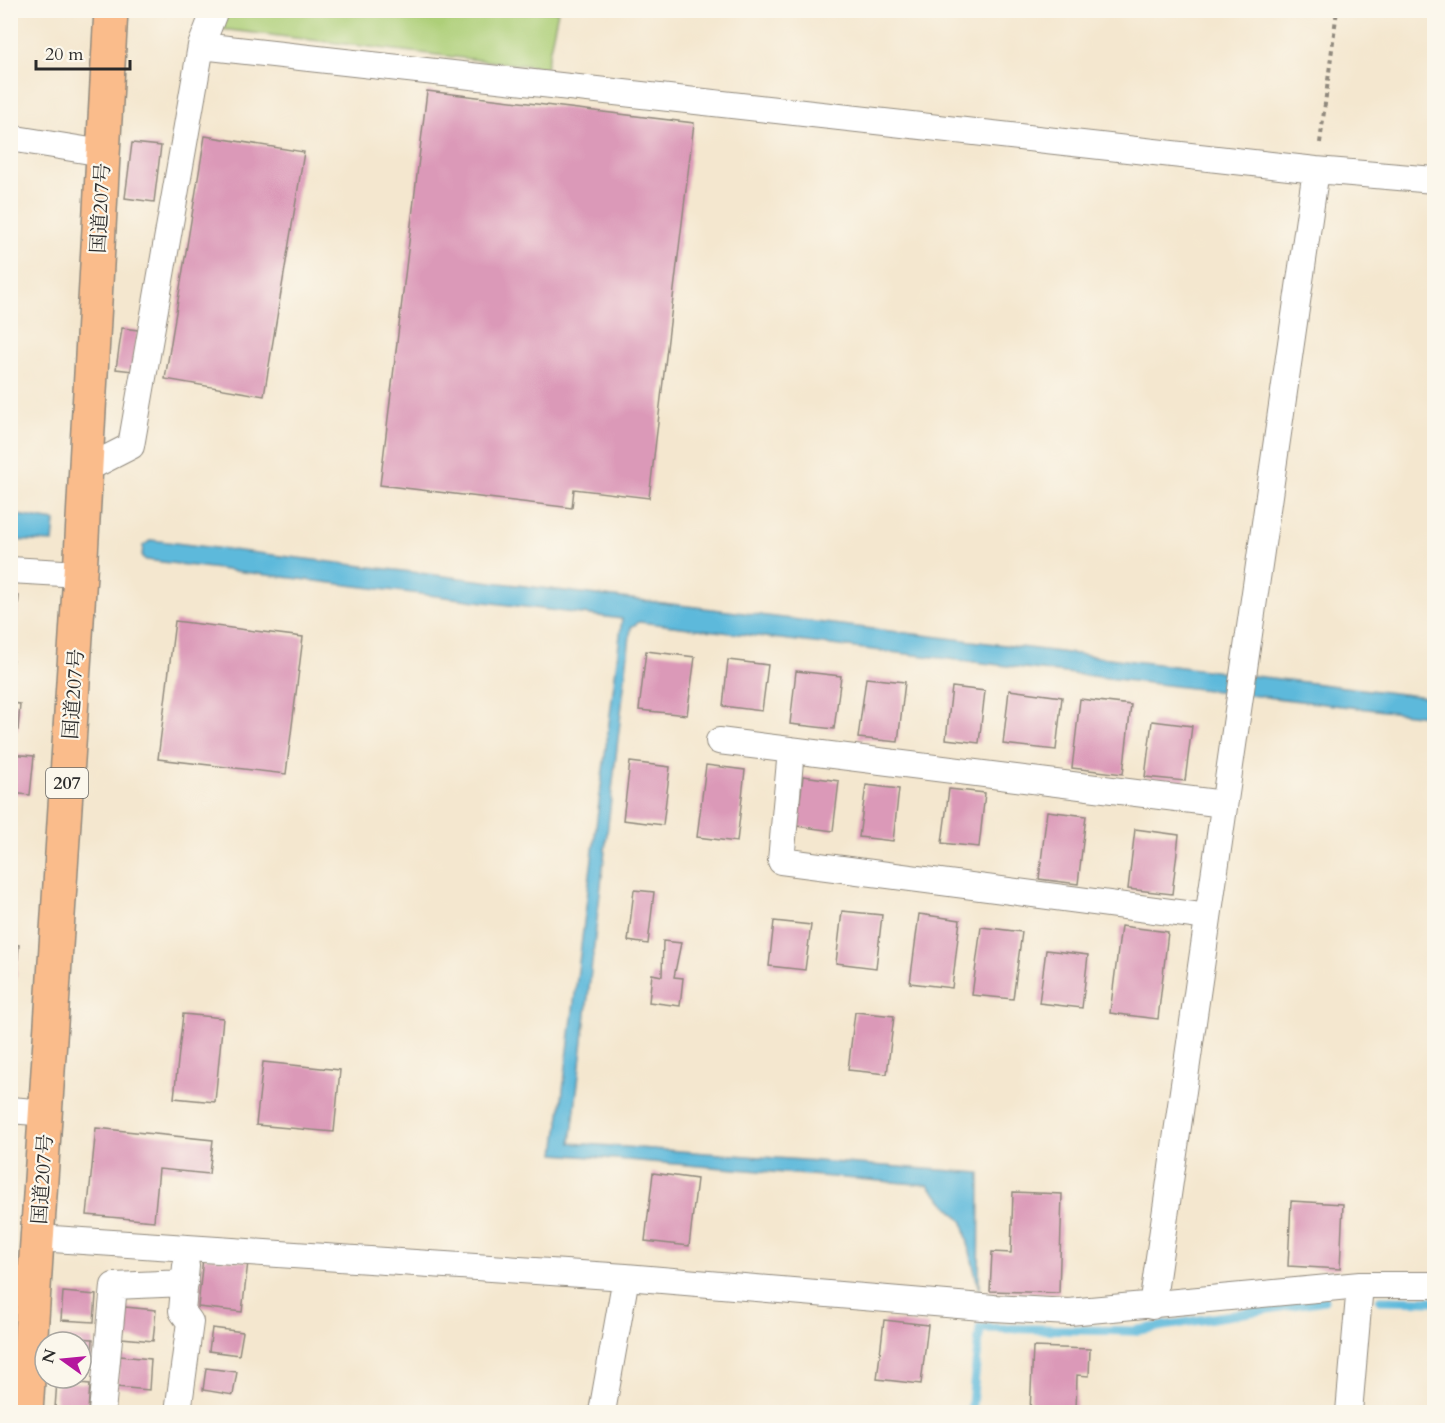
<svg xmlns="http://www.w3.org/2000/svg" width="1445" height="1423" font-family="Cardo,'Noto Serif JP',serif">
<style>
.green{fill:#adcf78;stroke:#6c7d52;stroke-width:1.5}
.water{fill:#5db9db;stroke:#447283;stroke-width:1.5}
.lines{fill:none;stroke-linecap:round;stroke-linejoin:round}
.stream{stroke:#5db9db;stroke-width:9}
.building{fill:#db99b8}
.street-casing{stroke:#90897d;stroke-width:28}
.highway-casing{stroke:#90897d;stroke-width:36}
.path{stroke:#90897d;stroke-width:4;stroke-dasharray:4.5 4.5;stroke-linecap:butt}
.street{stroke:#fff;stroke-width:26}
.highway{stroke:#fabc8b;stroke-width:33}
.labels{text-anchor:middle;stroke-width:4.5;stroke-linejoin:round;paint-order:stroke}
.shield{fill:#fbf7ec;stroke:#696865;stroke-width:1.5}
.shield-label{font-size:18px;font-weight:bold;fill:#2b2b2b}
.street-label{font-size:20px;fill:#2b2b2b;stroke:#fbf7ec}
</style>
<rect width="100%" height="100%" fill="#fbf7ec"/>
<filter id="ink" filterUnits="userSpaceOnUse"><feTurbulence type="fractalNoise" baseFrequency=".0167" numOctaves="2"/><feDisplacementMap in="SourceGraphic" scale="12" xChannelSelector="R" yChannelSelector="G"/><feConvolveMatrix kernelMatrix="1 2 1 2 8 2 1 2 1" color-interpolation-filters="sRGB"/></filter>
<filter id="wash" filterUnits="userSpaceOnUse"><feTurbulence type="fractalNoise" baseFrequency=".008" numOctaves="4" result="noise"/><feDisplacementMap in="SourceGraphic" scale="24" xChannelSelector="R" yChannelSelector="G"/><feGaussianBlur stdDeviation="1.35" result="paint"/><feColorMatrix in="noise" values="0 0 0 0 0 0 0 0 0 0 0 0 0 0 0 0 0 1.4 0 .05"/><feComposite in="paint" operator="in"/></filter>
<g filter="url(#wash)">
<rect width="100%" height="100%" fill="#f4e7cf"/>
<path class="green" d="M 228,11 L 558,11 L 546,68 L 221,29 Z"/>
<path class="water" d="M 11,514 L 55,521 L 53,542 L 11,540 Z
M 151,540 L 1434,698 L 1434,717 L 639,622 L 631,627 L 571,1143 L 980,1173 L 979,1290 L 963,1222 L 928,1185 L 555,1154 L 622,619 L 146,560 L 142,557 L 143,546 Z"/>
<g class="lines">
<path class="stream" d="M 1380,1300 L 1434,1301
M 971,1412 L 980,1328 L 1133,1331 L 1324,1300"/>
</g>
<g id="blocks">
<path class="building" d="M 427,91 L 694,123 L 649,498 L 574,489 L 572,508 L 380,485 Z
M 205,136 L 304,152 L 264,396 L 165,379 Z
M 132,143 L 161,146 L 154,202 L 125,198 Z
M 122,328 L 138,330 L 133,371 L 116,369 Z
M 10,595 L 19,596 L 12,666 L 10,666 Z
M 175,621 L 303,637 L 286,774 L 158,759 Z
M 646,651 L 695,657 L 687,715 L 639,710 Z
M 728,660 L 768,665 L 762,711 L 723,706 Z
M 796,671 L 841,676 L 834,729 L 790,724 Z
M 866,678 L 905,682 L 898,742 L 858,738 Z
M 952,687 L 985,691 L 979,743 L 946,739 Z
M 1009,690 L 1062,697 L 1056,750 L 1003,744 Z
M 1080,699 L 1131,705 L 1123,774 L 1072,768 Z
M 10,703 L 20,704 L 18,730 L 10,729 Z
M 1152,721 L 1192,726 L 1185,781 L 1145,777 Z
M 10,754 L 34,756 L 30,795 L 10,793 Z
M 630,762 L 670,767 L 663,825 L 623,820 Z
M 706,765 L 745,770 L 737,842 L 697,837 Z
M 803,776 L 839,781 L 833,831 L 797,826 Z
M 866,785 L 899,789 L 893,841 L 859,837 Z
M 949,789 L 985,793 L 979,847 L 942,843 Z
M 1047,811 L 1086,816 L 1078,884 L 1039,879 Z
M 1135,829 L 1179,835 L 1172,894 L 1128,889 Z
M 634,890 L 654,892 L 648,944 L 628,941 Z
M 842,911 L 882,915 L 876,968 L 836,963 Z
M 919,914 L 960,920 L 952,988 L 910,983 Z
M 774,921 L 811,925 L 805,970 L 769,966 Z
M 1121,926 L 1168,932 L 1158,1019 L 1110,1013 Z
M 981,927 L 1022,932 L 1013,999 L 972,995 Z
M 663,941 L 681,943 L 674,977 L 683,978 L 680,1006 L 649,1002 L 652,974 L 662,976 Z
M 10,944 L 19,945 L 16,978 L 10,977 Z
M 1046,950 L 1088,955 L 1082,1008 L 1039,1003 Z
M 855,1012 L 894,1016 L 887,1074 L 848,1070 Z
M 183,1014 L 223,1018 L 215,1102 L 174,1098 Z
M 263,1062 L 340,1070 L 334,1132 L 256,1125 Z
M 96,1128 L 213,1140 L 209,1174 L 159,1169 L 154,1221 L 87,1215 Z
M 653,1173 L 697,1179 L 689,1246 L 645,1241 Z
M 1013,1192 L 1062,1194 L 1059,1293 L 990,1291 L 992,1252 L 1011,1253 Z
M 1291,1201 L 1343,1204 L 1340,1269 L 1288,1266 Z
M 203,1257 L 248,1262 L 242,1312 L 198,1307 Z
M 63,1292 L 96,1295 L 94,1322 L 61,1320 Z
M 125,1307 L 156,1310 L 153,1341 L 122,1338 Z
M 884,1320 L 928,1325 L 921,1384 L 877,1379 Z
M 212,1328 L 243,1332 L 239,1355 L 209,1351 Z
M 60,1337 L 93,1339 L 91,1367 L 81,1366 L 81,1342 L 59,1342 Z
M 1033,1347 L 1090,1349 L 1089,1376 L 1077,1375 L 1076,1412 L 1030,1412 Z
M 120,1356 L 151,1359 L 149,1390 L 117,1387 Z
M 206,1368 L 237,1372 L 233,1395 L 203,1390 Z
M 57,1381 L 90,1384 L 88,1411 L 55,1408 Z"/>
</g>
</g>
<g filter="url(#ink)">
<use href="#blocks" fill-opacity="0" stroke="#90897d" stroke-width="1.5"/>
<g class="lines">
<defs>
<path id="street" d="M 201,46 L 1316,170 L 1434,180
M 10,138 L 103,153
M 86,469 L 131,446 L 201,46 L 215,10
M 10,570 L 80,574
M 719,741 L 1224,804
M 791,750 L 781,861 L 1208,917
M 10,1110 L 47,1113
M 38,1238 L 626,1277 L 994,1308 L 1069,1312 L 1360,1285 L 1434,1285
M 1152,1306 L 1316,170
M 102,1412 L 114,1286 L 185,1283
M 178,1412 L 190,1322 L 182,1311 L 186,1266
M 602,1412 L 626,1277
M 1349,1412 L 1360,1285"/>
<path id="highway" d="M 26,1412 L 80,574 L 111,10"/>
</defs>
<use href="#street" class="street-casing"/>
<use href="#highway" class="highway-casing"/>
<path class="path" d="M 1320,143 L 1337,10"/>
<use href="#street" class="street"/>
<use href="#highway" class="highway"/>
</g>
</g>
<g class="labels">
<rect class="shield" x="46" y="768" width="42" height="30" rx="4.5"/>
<g class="shield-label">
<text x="67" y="789">207</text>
</g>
<g class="street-label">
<text transform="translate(100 208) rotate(-87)" y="7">国道207号</text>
<text transform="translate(73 694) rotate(-86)" y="7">国道207号</text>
<text transform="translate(42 1179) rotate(-86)" y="7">国道207号</text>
</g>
</g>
<rect width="1445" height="1423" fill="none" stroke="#fbf7ec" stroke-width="36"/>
<g transform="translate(63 1360) rotate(285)"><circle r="28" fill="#fbf7ec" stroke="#a8a59f" stroke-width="1.5"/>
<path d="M0-4.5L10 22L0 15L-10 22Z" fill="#b5179e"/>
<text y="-9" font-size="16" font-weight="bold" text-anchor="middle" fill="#2b2b2b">N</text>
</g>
<path d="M36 60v9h94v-9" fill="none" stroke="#2b2b2b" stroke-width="3"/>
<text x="45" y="60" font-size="18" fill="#2b2b2b" stroke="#fbf7ec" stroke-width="4.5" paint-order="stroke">20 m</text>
</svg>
